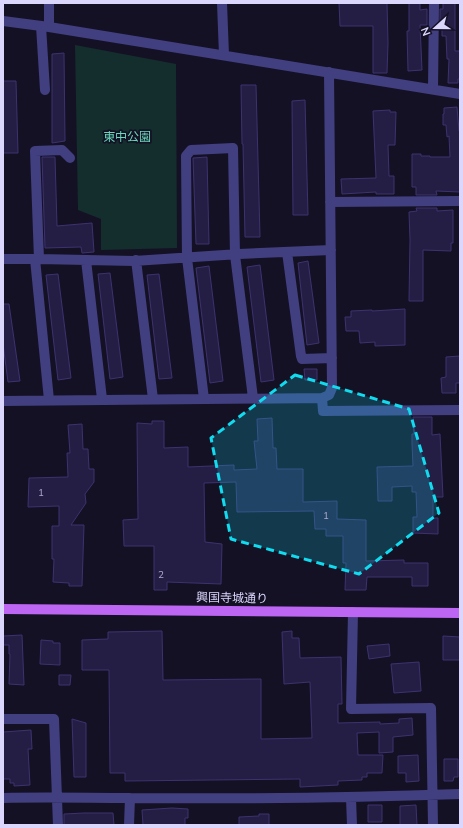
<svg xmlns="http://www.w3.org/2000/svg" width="463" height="828" font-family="'Nunito Sans','Noto Sans JP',sans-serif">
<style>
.green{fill:#142e2d}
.building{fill:#251e44;stroke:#3d326f}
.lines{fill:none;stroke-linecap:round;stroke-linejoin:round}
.minor{stroke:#413f80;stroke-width:10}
.major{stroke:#be66f4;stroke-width:10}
.marked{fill:#11dbef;fill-opacity:0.2;stroke:#11dbef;stroke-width:3;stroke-dasharray:8 5;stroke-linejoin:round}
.labels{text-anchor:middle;stroke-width:3.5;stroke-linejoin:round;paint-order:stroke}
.number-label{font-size:10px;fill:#aea9ce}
.park-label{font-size:12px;fill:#68d8ba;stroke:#141125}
.street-label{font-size:12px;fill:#dbd7fc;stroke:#141125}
</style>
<rect width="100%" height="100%" fill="#141125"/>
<path class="green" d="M 75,45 L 176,64 L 177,248 L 101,250 L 101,219 L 78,210 Z"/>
<path class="building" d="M 339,3 L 387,3 L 388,43 L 387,73 L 373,73 L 373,26 L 340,26 Z
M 409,3 L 420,3 L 420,10 L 427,9 L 427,25 L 420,25 L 422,70 L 408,71 L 407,31 L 409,31 Z
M 443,3 L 455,3 L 455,51 L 460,51 L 460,79 L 458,79 L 458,83 L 448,83 L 449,59 L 447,59 L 446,36 L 442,36 L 442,24 L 440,24 L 440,9 L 443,9 Z
M 64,53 L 65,141 L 52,143 L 52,54 Z
M 3,81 L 16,81 L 18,153 L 3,153 Z
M 241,85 L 256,85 L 260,237 L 245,237 L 243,144 L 242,144 Z
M 305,100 L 308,215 L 293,215 L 292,101 Z
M 457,107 L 459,131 L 460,131 L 460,192 L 436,191 L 437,195 L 416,195 L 416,187 L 412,187 L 412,154 L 421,154 L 421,156 L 430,156 L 430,157 L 450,157 L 449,136 L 447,137 L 446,125 L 443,125 L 443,114 L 444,114 L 444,108 Z
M 390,110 L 390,112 L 396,112 L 395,145 L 388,145 L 389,176 L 394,176 L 394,194 L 376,194 L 376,192 L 342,194 L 341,179 L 376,178 L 373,111 Z
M 42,157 L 55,157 L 57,226 L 92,223 L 94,252 L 82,253 L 81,247 L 45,248 Z
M 207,157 L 209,244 L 196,244 L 193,158 Z
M 416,208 L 437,208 L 437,211 L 453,210 L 453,243 L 451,243 L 451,251 L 423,250 L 423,301 L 409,301 L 410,240 L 409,212 L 417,211 Z
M 308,261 L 319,343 L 307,345 L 298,263 Z
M 260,265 L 274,380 L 261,382 L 247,267 Z
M 209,266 L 223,381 L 210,383 L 196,268 Z
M 110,273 L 123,377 L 110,379 L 98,274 Z
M 58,274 L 71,378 L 58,380 L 46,275 Z
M 159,274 L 172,378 L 159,379 L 147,275 Z
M 3,304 L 9,304 L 20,381 L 8,382 L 3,344 Z
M 405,309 L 405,345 L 375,346 L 375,342 L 360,343 L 359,331 L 346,331 L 345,317 L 351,317 L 351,311 L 372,310 L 372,311 Z
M 460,356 L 460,383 L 456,383 L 456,393 L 442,393 L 441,378 L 446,377 L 446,357 Z
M 304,369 L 317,369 L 317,380 L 305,380 Z
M 413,417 L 432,417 L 432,435 L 440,434 L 443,497 L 433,497 L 433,518 L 438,518 L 438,534 L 413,533 L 413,517 L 417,517 L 416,492 L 412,492 L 412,486 L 392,487 L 392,501 L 378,501 L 377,467 L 413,466 L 412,444 L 412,434 L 414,434 Z
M 272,418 L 273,448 L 276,448 L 277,469 L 303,469 L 303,502 L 337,501 L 337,519 L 366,520 L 366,561 L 404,560 L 404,563 L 428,563 L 428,586 L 412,586 L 412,577 L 367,577 L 366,590 L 345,590 L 346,563 L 343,563 L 343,536 L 326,536 L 326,529 L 315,529 L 314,511 L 237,512 L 236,482 L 204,483 L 205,542 L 222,544 L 221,584 L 167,582 L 167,590 L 154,590 L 154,546 L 124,546 L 123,520 L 138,519 L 137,423 L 152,424 L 152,421 L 164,421 L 164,448 L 188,447 L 188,467 L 234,465 L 234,470 L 257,469 L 254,441 L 258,441 L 257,419 Z
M 82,424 L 83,449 L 88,449 L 89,469 L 94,469 L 94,482 L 85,494 L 86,503 L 71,525 L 84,525 L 82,586 L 69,586 L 69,583 L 53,582 L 54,559 L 52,559 L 52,526 L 59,526 L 59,506 L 28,507 L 29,478 L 68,477 L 67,453 L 70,453 L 68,425 Z
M 162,631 L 163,680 L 261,679 L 261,739 L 312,738 L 310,682 L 284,684 L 282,632 L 292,631 L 292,638 L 299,638 L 300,658 L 341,657 L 342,704 L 338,704 L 338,723 L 380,722 L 380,724 L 399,723 L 399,719 L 412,718 L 413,735 L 393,737 L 393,752 L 379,753 L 379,732 L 357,733 L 358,755 L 383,755 L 382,773 L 367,773 L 367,777 L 362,777 L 362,780 L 338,781 L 338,785 L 300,787 L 300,779 L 125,781 L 125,773 L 110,773 L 109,670 L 82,670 L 82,640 L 108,639 L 108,632 Z
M 22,635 L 24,685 L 9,684 L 10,654 L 9,654 L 9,645 L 3,645 L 3,636 Z
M 443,636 L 460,637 L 460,660 L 443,660 Z
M 41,640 L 53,641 L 53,643 L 60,643 L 60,665 L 40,664 Z
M 389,644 L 390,656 L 369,659 L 367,646 Z
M 419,662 L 421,691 L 394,693 L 391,664 Z
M 59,675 L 71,675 L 70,685 L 59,685 Z
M 72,719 L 86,723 L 86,777 L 74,777 Z
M 31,730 L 32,749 L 28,749 L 30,785 L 14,786 L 14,783 L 10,783 L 10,779 L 3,779 L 3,732 Z
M 418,755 L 419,781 L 406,782 L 406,773 L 398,773 L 398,756 Z
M 444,759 L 458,759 L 458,777 L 454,777 L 453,781 L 444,781 Z
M 368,805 L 382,805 L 382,822 L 368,822 Z
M 416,805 L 417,825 L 400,825 L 400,806 Z
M 172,808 L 188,809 L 188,818 L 185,818 L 185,825 L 143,825 L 142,810 Z
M 84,813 L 113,813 L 114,825 L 64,825 L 64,814 Z
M 259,814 L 269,814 L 269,825 L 239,825 L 239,817 L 259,816 Z"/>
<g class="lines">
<path class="minor" d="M 222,3 L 224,55
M 3,21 L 49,27 L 460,94
M 41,26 L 45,90
M 49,27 L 49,3
M 433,89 L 434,3
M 330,202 L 460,201
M 287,252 L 301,356 L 302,359 L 332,358
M 3,259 L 39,259 L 134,261 L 239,254 L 331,250
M 35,259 L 49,400
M 39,259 L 35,151 L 62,150 L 70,158
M 86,260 L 102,399
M 136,260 L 153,399
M 322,398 L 323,411 L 460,410
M 204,399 L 187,258 L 186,156 L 191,150 L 233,148 L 235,255 L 253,398
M 3,401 L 322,398 L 329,395 L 332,388 L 329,72
M 353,612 L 351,709 L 431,708 L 433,825
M 3,719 L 54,719 L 58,825
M 3,798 C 45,797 88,798 130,798 C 240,799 350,798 460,794
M 351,798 L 352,825
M 129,825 L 130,798"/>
<path class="major" d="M 3,609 L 460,613"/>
</g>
<path class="marked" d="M 295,375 L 409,409 L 439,513 L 359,574 L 231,539 L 211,438 Z"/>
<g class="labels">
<g class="number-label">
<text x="41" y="496">1</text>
<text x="326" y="519">1</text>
<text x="161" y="578">2</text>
</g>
<g class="park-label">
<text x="127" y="141">東中公園</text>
</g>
<g class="street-label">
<text transform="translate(232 598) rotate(1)" y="4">興国寺城通り</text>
</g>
</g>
<rect width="463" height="828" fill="none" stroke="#dbd7fc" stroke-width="8"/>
<g transform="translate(435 28) rotate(249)" stroke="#141125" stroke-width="3" paint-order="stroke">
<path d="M0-3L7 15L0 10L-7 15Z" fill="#dbd7fc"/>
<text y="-6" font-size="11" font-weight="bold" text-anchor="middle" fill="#dbd7fc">N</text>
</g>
</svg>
